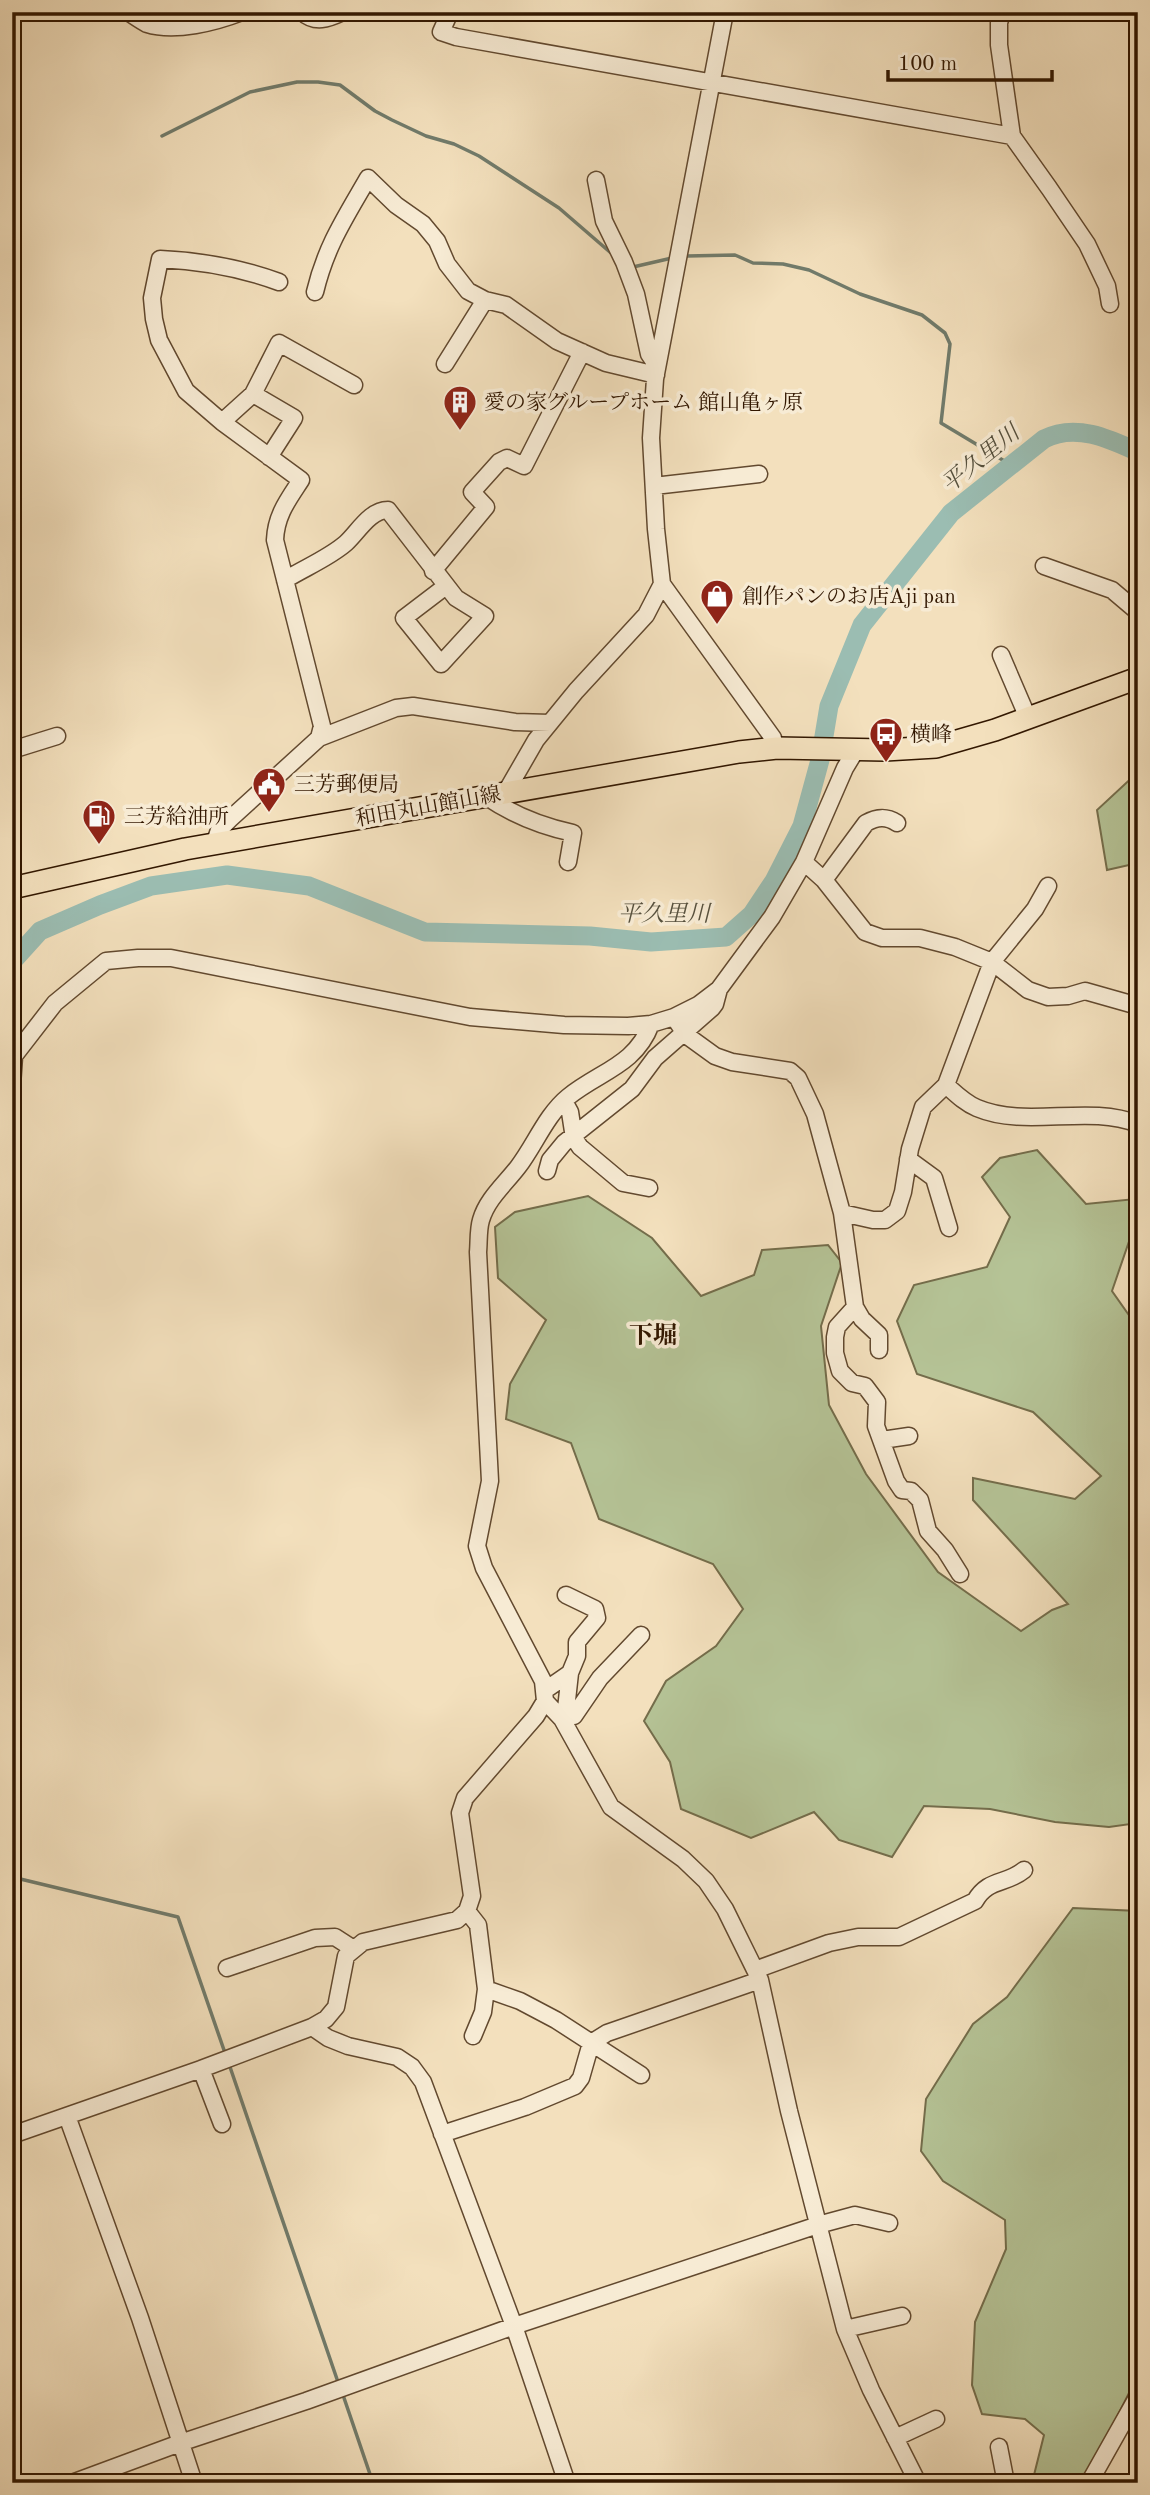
<svg xmlns="http://www.w3.org/2000/svg" width="1150" height="2495" font-family="'Old Standard TT','Noto Serif JP',serif">
<style>
.green{fill:#b5c396;stroke:#746d4b;stroke-width:2}
.lines{fill:none;stroke-linecap:round;stroke-linejoin:round}
.stream{stroke:#717b6b;stroke-width:3.5}
.river{stroke:#9bbdb2;stroke-width:19}
.minor-casing{stroke:#62492f;stroke-width:19}
.major-casing{stroke:#321700;stroke-width:24}
.minor{stroke:#f7ebd4;stroke-width:16}
.major{stroke:#f3e0bd;stroke-width:21}
.labels{text-anchor:middle;stroke-width:7;stroke-linejoin:round;paint-order:stroke}
.poi-label{font-size:21px;fill:#321700;stroke:#f7ebd4;text-anchor:start}
.street-label{font-size:21px;fill:#321700;stroke:#f7ebd4}
.water-label{font-size:23px;font-style:italic;fill:#57513e;stroke:#f7ebd4}
.quarter-label{font-size:24px;font-weight:bold;fill:#321700;stroke:#f7ebd4}
</style>
<rect width="100%" height="100%" fill="#f3e0bd"/>
<filter id="stains"><feTurbulence type="fractalNoise" baseFrequency=".00286" numOctaves="4"/><feColorMatrix values="0 0 0 0 .2 0 0 0 0 .09 0 0 0 0 .02 0 0 0 .5 -.17"/></filter>
<radialGradient id="worn" r=".72"><stop offset=".6" stop-color="#630" stop-opacity="0"/><stop offset="1" stop-color="#630" stop-opacity=".3"/></radialGradient>
<path class="green" d="M 1138,772 L 1138,863 L 1107,870 L 1097,810 Z
M 1037,1150 L 1086,1204 L 1135,1199 L 1136,1221 L 1112,1291 L 1138,1328 L 1138,1823 L 1109,1827 L 1055,1822 L 990,1809 L 924,1806 L 892,1857 L 839,1840 L 814,1812 L 751,1838 L 681,1809 L 670,1762 L 644,1721 L 666,1681 L 716,1646 L 743,1609 L 713,1564 L 599,1519 L 571,1443 L 506,1419 L 510,1384 L 546,1320 L 498,1278 L 495,1227 L 515,1212 L 588,1196 L 652,1238 L 701,1296 L 754,1275 L 762,1250 L 828,1245 L 842,1263 L 821,1326 L 829,1405 L 866,1474 L 938,1572 L 1021,1631 L 1052,1610 L 1068,1604 L 973,1500 L 973,1478 L 1075,1499 L 1101,1476 L 1033,1412 L 917,1374 L 897,1321 L 914,1285 L 987,1267 L 1010,1217 L 982,1177 L 1000,1158 Z
M 1073,1908 L 1138,1911 L 1138,2375 L 1089,2473 L 1032,2483 L 1044,2435 L 1025,2419 L 982,2414 L 972,2385 L 975,2322 L 1006,2249 L 1005,2220 L 943,2181 L 921,2151 L 926,2099 L 973,2024 L 1007,1997 Z"/>
<g class="lines">
<path class="stream" d="M 162,136 L 250,92 L 297,82 L 318,82 L 340,85 L 375,111 L 392,120 L 426,136 L 454,144 L 479,156 L 559,208 L 611,253
M 687,256 L 735,255 L 753,263 L 783,264 L 809,270 L 860,294 L 922,315 L 945,333 L 950,344 L 941,423 L 1011,465
M 633,267 L 672,258
M 12,1877 L 178,1917 L 225,2053
M 230,2067 L 339,2385
M 342,2392 L 373,2483"/>
<path class="river" d="M 12,962 L 40,931 L 100,905 L 151,886 L 227,875 L 309,886 L 425,932 L 590,936 L 651,942 L 726,937 L 752,914 L 774,881 L 802,826 L 820,760 L 829,706 L 862,625 L 951,513 L 1044,439 C 1075,423 1108,438 1138,452"/>
<defs>
<path id="minor" d="M 128,12 C 134,16 141,21 147,24 C 175,33 216,22 242,12
M 302,12 C 315,24 328,19 343,12
M 450,12 L 441,32 L 456,37 L 1012,136
M 725,12 L 655,379 L 651,438 L 656,529 L 662,584 L 773,738 L 770,748
M 1002,12 L 999,23 L 999,45 L 1012,136 L 1049,188 L 1087,244 L 1107,286 L 1110,304
M 596,180 L 604,221 L 624,262 L 636,294 L 649,354 L 657,366
M 315,292 C 326,246 345,218 368,178 L 396,205 L 423,224 L 437,241 L 447,264 L 468,291 L 485,300 L 506,305 L 557,341 L 606,363 L 656,375
M 445,364 L 485,300
M 253,394 L 294,418 L 269,457
M 222,422 L 253,394 L 279,343 L 354,385
M 654,486 L 759,474
M 1044,566 L 1112,590 L 1138,612
M 433,571 L 486,507 L 472,492 L 499,462 L 507,458 L 524,466 L 582,352
M 285,580 C 304,568 329,558 346,543 C 358,532 370,510 388,510 L 456,598 L 485,616 L 441,664 L 404,618 L 446,586
M 1001,655 L 1028,718
M 319,738 L 396,708 L 413,706 L 515,722 L 550,723
M 12,750 L 57,736
M 506,792 L 536,740 L 576,691 L 646,615 L 662,584
M 485,796 C 513,815 540,826 573,833 L 568,862
M 214,845 L 219,830 L 230,819 L 319,738 L 322,726 L 275,540 C 276,515 288,500 301,480 L 222,422 L 186,391 L 159,340 L 154,319 L 152,298 L 160,259 C 201,261 241,268 279,282
M 804,862 L 824,880 L 865,932 L 882,938 L 920,938 L 955,947 L 992,962 L 1028,990 L 1048,997 L 1068,996 L 1085,991 L 1138,1006
M 824,880 L 866,823 C 877,817 886,816 897,823
M 674,1017 L 686,1035 L 715,1056 L 732,1062 L 790,1071 L 798,1078 L 815,1114 L 842,1213 L 855,1307 L 837,1327 L 835,1337 L 835,1353 L 840,1371 L 852,1383 L 865,1386 L 877,1402 L 876,1426 L 896,1481 L 902,1490 L 911,1491 L 920,1500 L 928,1531 L 945,1550 L 960,1574
M 12,1085 L 14,1056 L 55,1003 L 106,961 L 138,958 L 171,958 L 470,1017 L 564,1025 L 628,1026 L 651,1024 L 674,1017 L 698,1005 L 719,989 L 772,917 L 804,862 L 845,768 L 856,750
M 946,1085 C 956,1094 965,1103 977,1108 C 1027,1129 1087,1104 1138,1124
M 564,1101 L 570,1112 L 574,1138 L 580,1147 L 623,1183 L 649,1188
M 908,1159 L 934,1178 L 949,1228
M 547,1171 L 550,1160 L 564,1143 L 632,1089 L 655,1058 L 712,1008 L 715,1004 L 719,989
M 842,1213 L 873,1220 L 885,1220 L 897,1211 L 903,1192 L 910,1149 L 923,1107 L 946,1085 L 992,962 L 1035,909 L 1048,886
M 855,1307 L 862,1319 L 879,1335 L 879,1350
M 882,1440 L 909,1436
M 570,1673 L 566,1709 L 568,1716 L 574,1716 L 600,1678 L 641,1635
M 544,1691 L 570,1673 L 577,1656 L 577,1642 L 597,1618 L 595,1609 L 566,1595
M 545,1701 L 562,1719 L 611,1807 L 683,1859 L 706,1881 L 725,1909 L 760,1980 L 789,2111 L 845,2329 L 871,2390 L 918,2483
M 467,1911 L 478,1925 L 486,1989 L 483,2012 L 473,2036
M 227,1968 L 315,1938 L 335,1937 L 352,1948
M 755,1970 L 829,1943 L 858,1937 L 899,1937 L 975,1901 C 988,1878 1006,1885 1024,1870
M 486,1989 L 520,2001 L 556,2020 L 641,2075
M 312,2027 L 328,2038 L 348,2046 L 397,2057 L 412,2067 L 423,2082 L 514,2326 L 567,2483
M 201,2069 L 222,2124
M 67,2116 L 140,2318 L 194,2483
M 442,2134 L 525,2107 L 575,2086 L 581,2078 L 591,2043 L 607,2033 L 760,1980
M 12,2135 L 201,2069 L 312,2027 L 326,2019 L 336,2007 L 346,1956 L 363,1942 L 457,1920 L 467,1911 L 472,1896 L 460,1813 L 465,1798 L 536,1716 L 545,1701 L 543,1681 L 484,1568 L 477,1546 L 490,1481 L 478,1252 C 479,1242 478,1230 481,1220 C 487,1199 505,1184 518,1167 C 535,1145 546,1115 568,1097 C 600,1071 635,1066 651,1024
M 845,2329 L 902,2316
M 895,2438 L 936,2419
M 999,2447 L 1006,2483
M 72,2483 L 180,2443 L 306,2401 L 514,2326 L 818,2225 L 855,2215 L 889,2223
M 952,2483 L 955,2483
M 1089,2483 L 1138,2396"/>
<path id="major" d="M 12,888 L 185,849 L 739,752 L 777,748 L 885,750 L 936,747 L 995,730 L 1138,678"/>
</defs>
<use href="#minor" class="minor-casing"/>
<use href="#major" class="major-casing"/>
<use href="#minor" class="minor"/>
<use href="#major" class="major"/>
</g>
<defs>
<symbol id="building-pin" viewBox="-11 -11 22 30"><path d="M0 17L-7.5 6A9.5 9.5 0 1 1 7.5 6Z" fill="#8f2418" stroke="#f7ebd4"/><path d="M-4-6H4V6H1V3H-1V6H-4ZM-2.5-4.3h1.7v1.8h-1.7ZM.8-4.3h1.7v1.8H.8ZM-2.5-1h1.7V.8h-1.7ZM.8-1h1.7V.8H.8Z" fill="#fff"/></symbol>
<symbol id="shop-pin" viewBox="-11 -11 22 30"><path d="M0 17L-7.5 6A9.5 9.5 0 1 1 7.5 6Z" fill="#8f2418" stroke="#f7ebd4"/><path d="M-5-2.5h2.3a2.7 3.5 0 0 1 5.4 0H5L5.5 6h-11ZM-1.5-2.5h3a1.5 2.3 0 0 0-3 0Z" fill="#fff"/></symbol>
<symbol id="bus-pin" viewBox="-11 -11 22 30"><path d="M0 17L-7.5 6A9.5 9.5 0 1 1 7.5 6Z" fill="#8f2418" stroke="#f7ebd4"/><path d="M-5-6H5V4H4V6H2V4H-2V6H-4V4H-5ZM-3.5-4V0h7V-4ZM-3.5 1.2v1.5H-2V1.2ZM2 1.2v1.5H3.5V1.2Z" fill="#fff"/></symbol>
<symbol id="civic-pin" viewBox="-11 -11 22 30"><path d="M0 17L-7.5 6A9.5 9.5 0 1 1 7.5 6Z" fill="#8f2418" stroke="#f7ebd4"/><path d="M-.6-6.5H3V-4.5H.6V-3L4-1V1h2V6H-6V1h2V-1L-.6-3ZM-1.2 2.5V6h2.4V2.5Z" fill="#fff"/></symbol>
<symbol id="fuel-pin" viewBox="-11 -11 22 30"><path d="M0 17L-7.5 6A9.5 9.5 0 1 1 7.5 6Z" fill="#8f2418" stroke="#f7ebd4"/><path d="M-5.5-6h7V0h2V4h1.3V-2.5L3-4.5l.8-.8L6-3V5H2.5V1h-1V6h-7ZM-4.2-4.7v3.2H.2V-4.7Z" fill="#fff"/></symbol>
</defs>
<g fill-rule="evenodd">
<use href="#building-pin" x="441" y="383" width="38" height="52"/>
<use href="#shop-pin" x="698" y="577" width="38" height="52"/>
<use href="#bus-pin" x="867" y="715" width="38" height="52"/>
<use href="#civic-pin" x="250" y="765" width="38" height="52"/>
<use href="#fuel-pin" x="80" y="797" width="38" height="52"/>
</g>
<g class="labels">
<g class="poi-label">
<text x="484" y="409">愛の家グループホーム 館山亀ヶ原</text>
<text x="742" y="603">創作パンのお店Aji pan</text>
<text x="910" y="741">横峰</text>
<text x="294" y="791">三芳郵便局</text>
<text x="124" y="823">三芳給油所</text>
</g>
<g class="street-label">
<text transform="translate(428 806) rotate(-10)" y="7">和田丸山館山線</text>
</g>
<g class="water-label">
<text transform="translate(980 458) rotate(-39)" y="8">平久里川</text>
<text x="664" y="921">平久里川</text>
</g>
<g class="quarter-label">
<text x="653" y="1343">下堀</text>
</g>
</g>
<rect width="1150" height="2495" fill="none" stroke="#f3e0bd" stroke-width="42"/>
<rect x="14" y="14" width="1122" height="2467" fill="none" stroke="#321700" stroke-width="3.5"/>
<rect x="21" y="21" width="1108" height="2453" fill="none" stroke="#321700" stroke-width="2"/>
<path d="M888 70v10h164v-10" fill="none" stroke="#321700" stroke-width="3.5"/>
<text x="898" y="70" font-size="21" fill="#321700" stroke="#f7ebd4" stroke-width="5" paint-order="stroke">100 m</text>
<rect width="100%" height="100%" filter="url(#stains)"/>
<rect width="100%" height="100%" fill="url(#worn)"/>
</svg>
